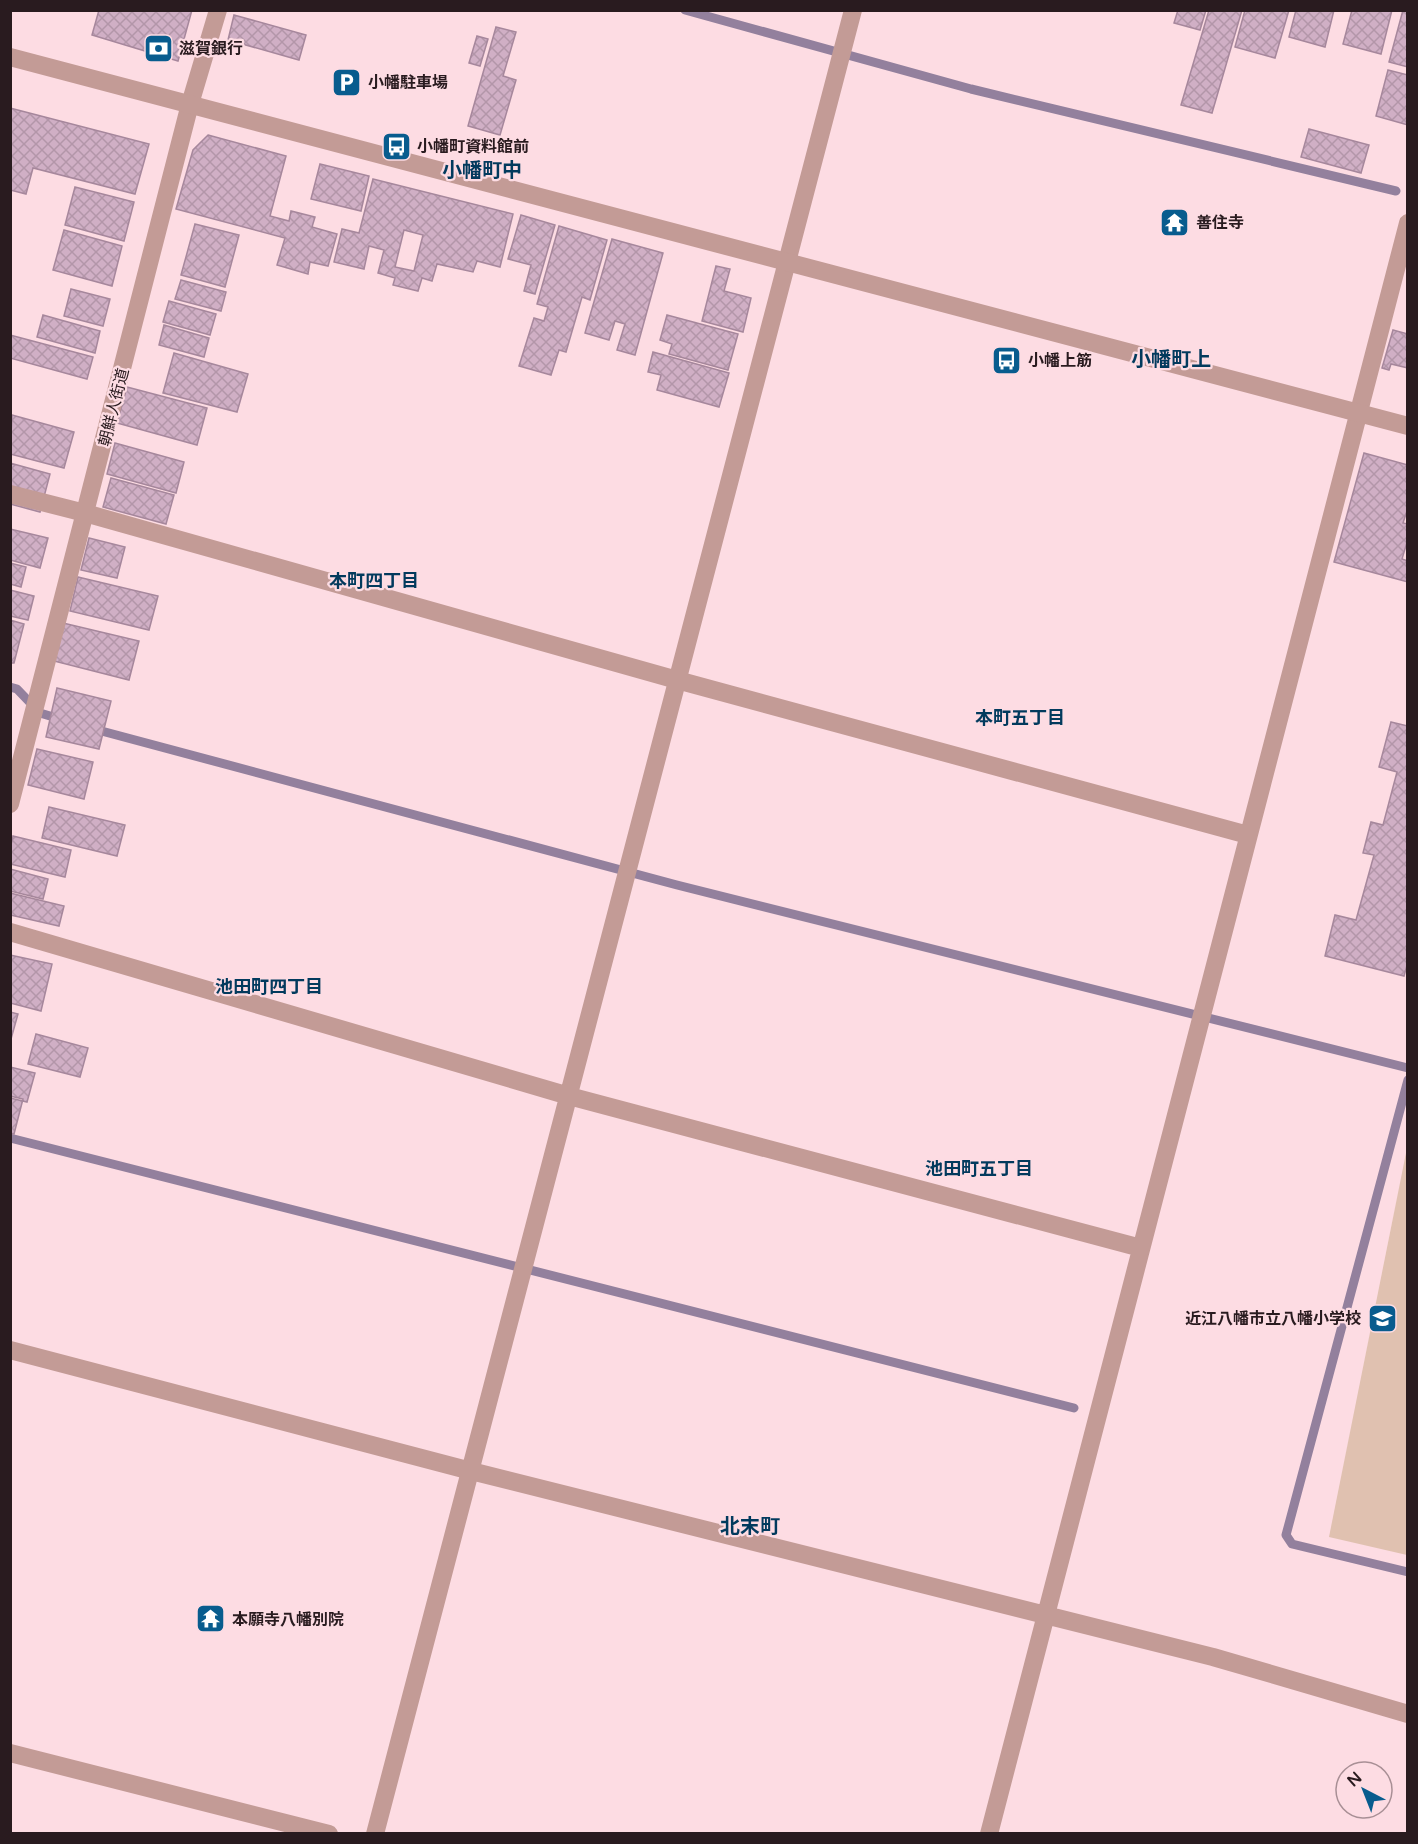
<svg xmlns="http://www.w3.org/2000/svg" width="1418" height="1844" font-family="'Varela Round','Noto Sans JP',sans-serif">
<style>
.green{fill:#e0c1b0}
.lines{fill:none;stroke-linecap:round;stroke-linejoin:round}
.stream{stroke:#93809d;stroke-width:9}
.building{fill:url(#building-cross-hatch);stroke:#a6879c;stroke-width:1.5;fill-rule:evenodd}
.minor{stroke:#c39b96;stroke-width:18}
.tertiary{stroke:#c39b96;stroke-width:18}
.labels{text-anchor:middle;stroke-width:4.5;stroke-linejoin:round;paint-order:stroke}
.poi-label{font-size:16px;font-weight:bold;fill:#291b1f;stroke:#fddce3;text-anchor:start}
.street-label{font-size:16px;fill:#291b1f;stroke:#fddce3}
.neighbourhood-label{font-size:18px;font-weight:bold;fill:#023a5d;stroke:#fddce3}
.quarter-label{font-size:20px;font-weight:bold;fill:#023a5d;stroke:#fddce3}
</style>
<defs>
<pattern id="building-cross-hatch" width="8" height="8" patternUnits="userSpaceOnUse" patternTransform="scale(1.5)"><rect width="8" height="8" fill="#d0afc5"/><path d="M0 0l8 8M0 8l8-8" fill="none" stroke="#b396a9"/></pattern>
</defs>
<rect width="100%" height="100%" fill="#fddce3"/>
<path class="green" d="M 1407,1148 L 1408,1149 L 1407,1555 L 1329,1537 Z"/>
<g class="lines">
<path class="stream" d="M 685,10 L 971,89 L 1396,191
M 10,687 L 17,689 L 40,713 L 60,719
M 94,729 L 677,885 L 1408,1068
M 1408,1080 L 1286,1535 L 1292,1544 L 1408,1572
M 10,1138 L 1074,1408"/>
</g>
<path class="building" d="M 99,10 L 192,10 L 178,61 L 92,35 Z
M 1178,10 L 1206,10 L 1200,30 L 1174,23 Z
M 1209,10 L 1242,10 L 1212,113 L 1181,105 Z
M 1245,10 L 1289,10 L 1275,58 L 1235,47 Z
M 1296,10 L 1334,10 L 1325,47 L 1289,37 Z
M 1352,10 L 1392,10 L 1381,54 L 1343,44 Z
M 1403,10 L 1408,10 L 1408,67 L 1389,62 Z
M 234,15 L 306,35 L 299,60 L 228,40 Z
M 496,27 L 516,32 L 503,76 L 516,80 L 500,135 L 468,126 Z
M 477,36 L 488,39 L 480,66 L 469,63 Z
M 1388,70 L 1408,75 L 1408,125 L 1376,116 Z
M 10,108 L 149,144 L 135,194 L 33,168 L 26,194 L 10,190 Z
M 1309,129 L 1369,145 L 1361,173 L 1301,157 Z
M 208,135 L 286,156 L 270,216 L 289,221 L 291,211 L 315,217 L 312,227 L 337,234 L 328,266 L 310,262 L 308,274 L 277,265 L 285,238 L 176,209 L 193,150 Z
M 320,164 L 369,176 L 361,211 L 311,199 Z
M 373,179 L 513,214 L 500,267 L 477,261 L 473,272 L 437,264 L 432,281 L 422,278 L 418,291 L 393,285 L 395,278 L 378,273 L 384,250 L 369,246 L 364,269 L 334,262 L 342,229 L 359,233 ZM 404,230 L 423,235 L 414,271 L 395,267 Z
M 75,187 L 134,202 L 124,241 L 65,225 Z
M 521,215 L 555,225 L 535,294 L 524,291 L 531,265 L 508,259 Z
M 195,224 L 239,235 L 225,287 L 181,275 Z
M 559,226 L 607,240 L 590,300 L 582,297 L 566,352 L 559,350 L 551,375 L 519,366 L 534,318 L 544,321 L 548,307 L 537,304 Z
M 64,230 L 122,246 L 112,286 L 53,270 Z
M 612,239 L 663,253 L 635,355 L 617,350 L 625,324 L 615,321 L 609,340 L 585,333 Z
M 716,266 L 730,269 L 724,291 L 751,298 L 743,332 L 702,321 Z
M 181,280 L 226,292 L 221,311 L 175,299 Z
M 71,289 L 110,299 L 103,326 L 64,316 Z
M 169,301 L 216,314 L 210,335 L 163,322 Z
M 43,315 L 100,331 L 95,353 L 37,337 Z
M 667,315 L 738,334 L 728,370 L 669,354 L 672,344 L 660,340 Z
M 164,325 L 209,338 L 204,357 L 159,345 Z
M 1393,330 L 1408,334 L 1408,368 L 1391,364 L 1389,370 L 1382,368 Z
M 10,335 L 93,357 L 87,379 L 10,358 Z
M 653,352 L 729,373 L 719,407 L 657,390 L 661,375 L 648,372 Z
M 174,353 L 248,374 L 237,412 L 163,393 Z
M 127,387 L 207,408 L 197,445 L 117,423 Z
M 12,415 L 74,432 L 64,468 L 10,454 Z
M 115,443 L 184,462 L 176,493 L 107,474 Z
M 1364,453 L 1408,465 L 1408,508 L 1403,523 L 1408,524 L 1408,539 L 1402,559 L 1408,561 L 1408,582 L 1334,562 Z
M 10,463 L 50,474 L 40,512 L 10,504 Z
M 111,478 L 174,495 L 166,524 L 103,507 Z
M 10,529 L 48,538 L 40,568 L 10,560 Z
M 89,538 L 125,547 L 117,578 L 81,570 Z
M 10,563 L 26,567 L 21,587 L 10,584 Z
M 78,577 L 158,596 L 149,630 L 70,611 Z
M 10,590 L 34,596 L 28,620 L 10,616 Z
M 10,620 L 24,624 L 14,663 L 10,663 Z
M 63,623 L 139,641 L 129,680 L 54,661 Z
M 57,688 L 111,701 L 99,749 L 46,737 Z
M 1391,722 L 1408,726 L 1408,962 L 1404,976 L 1325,956 L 1335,915 L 1356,920 L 1374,855 L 1363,853 L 1371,822 L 1383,825 L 1397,772 L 1379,767 Z
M 37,749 L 93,762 L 84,799 L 28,785 Z
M 49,807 L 125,825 L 117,856 L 42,838 Z
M 13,836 L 71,850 L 65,877 L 10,864 L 10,849 Z
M 10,869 L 48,879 L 43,899 L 10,891 Z
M 10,893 L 64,906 L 59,926 L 10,915 Z
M 10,955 L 52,964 L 41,1011 L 10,1003 Z
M 10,1012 L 18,1014 L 11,1039 L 10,1039 Z
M 36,1034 L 88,1048 L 80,1077 L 28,1064 Z
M 10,1067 L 35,1073 L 27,1102 L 10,1098 Z
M 10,1096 L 23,1099 L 14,1134 L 10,1133 Z"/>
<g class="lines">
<path class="minor" d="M 10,494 L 85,513 L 677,680 L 1248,835
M 10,804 L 190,104 L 218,10
M 10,932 L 569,1096 L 1141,1248
M 10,1350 L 471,1471 L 1213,1657 L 1408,1714
M 375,1834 L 853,10
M 989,1834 L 1408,223"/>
<path class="tertiary" d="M 10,57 L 1408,426
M 10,1753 L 329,1834"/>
</g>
<defs>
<symbol id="bank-square" viewBox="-11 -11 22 22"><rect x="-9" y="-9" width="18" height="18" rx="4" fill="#085c8e" stroke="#fddce3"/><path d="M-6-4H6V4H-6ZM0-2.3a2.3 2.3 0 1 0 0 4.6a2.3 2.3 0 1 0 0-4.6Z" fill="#fff"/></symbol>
<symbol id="parking-square" viewBox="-11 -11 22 22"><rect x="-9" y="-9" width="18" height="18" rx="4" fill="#085c8e" stroke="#fddce3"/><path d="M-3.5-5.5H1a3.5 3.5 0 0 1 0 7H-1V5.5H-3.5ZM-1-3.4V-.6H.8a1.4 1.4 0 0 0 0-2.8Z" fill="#fff"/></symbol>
<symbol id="bus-square" viewBox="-11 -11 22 22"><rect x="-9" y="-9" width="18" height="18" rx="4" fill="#085c8e" stroke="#fddce3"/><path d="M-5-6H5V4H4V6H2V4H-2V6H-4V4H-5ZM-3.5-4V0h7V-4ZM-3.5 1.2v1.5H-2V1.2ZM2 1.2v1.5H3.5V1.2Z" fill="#fff"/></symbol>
<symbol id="temple-square" viewBox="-11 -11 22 22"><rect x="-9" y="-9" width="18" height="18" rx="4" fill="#085c8e" stroke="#fddce3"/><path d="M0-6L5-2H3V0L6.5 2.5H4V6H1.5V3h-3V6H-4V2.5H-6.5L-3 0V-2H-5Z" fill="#fff"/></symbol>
<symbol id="school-square" viewBox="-11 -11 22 22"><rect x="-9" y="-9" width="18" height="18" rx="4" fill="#085c8e" stroke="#fddce3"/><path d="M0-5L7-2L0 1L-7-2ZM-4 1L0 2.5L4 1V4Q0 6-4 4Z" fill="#fff"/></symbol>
</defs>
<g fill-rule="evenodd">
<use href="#bank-square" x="142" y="32" width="33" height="33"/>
<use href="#parking-square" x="330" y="66" width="33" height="33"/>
<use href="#bus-square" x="380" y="130" width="33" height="33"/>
<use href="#temple-square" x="1158" y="206" width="33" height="33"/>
<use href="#bus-square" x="990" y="344" width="33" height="33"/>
<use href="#school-square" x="1366" y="1302" width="33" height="33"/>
<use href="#temple-square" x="194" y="1602" width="33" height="33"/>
</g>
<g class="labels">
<g class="poi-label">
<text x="179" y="54">滋賀銀行</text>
<text x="368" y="88">小幡駐車場</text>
<text x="417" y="152">小幡町資料館前</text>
<text x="1196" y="228">善住寺</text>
<text x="1028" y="366">小幡上筋</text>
<text x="1361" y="1324" text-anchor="end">近江八幡市立八幡小学校</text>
<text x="232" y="1625">本願寺八幡別院</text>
</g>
<g class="street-label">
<text transform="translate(113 407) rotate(-76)" y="6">朝鮮人街道</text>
</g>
<g class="neighbourhood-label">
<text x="374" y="587">本町四丁目</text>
<text x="1020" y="724">本町五丁目</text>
<text x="269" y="993">池田町四丁目</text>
<text x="979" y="1175">池田町五丁目</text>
</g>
<g class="quarter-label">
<text x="482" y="177">小幡町中</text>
<text x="1171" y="366">小幡町上</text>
<text x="750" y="1533">北末町</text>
</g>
</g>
<rect width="1418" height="1844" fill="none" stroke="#291b1f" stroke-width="24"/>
<g transform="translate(1364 1790) rotate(318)"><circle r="28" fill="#fddce3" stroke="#a88f95" stroke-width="1.5"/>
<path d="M0-4.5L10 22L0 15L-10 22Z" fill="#085c8e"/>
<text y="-9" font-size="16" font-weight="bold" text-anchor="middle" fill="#291b1f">N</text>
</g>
</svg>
